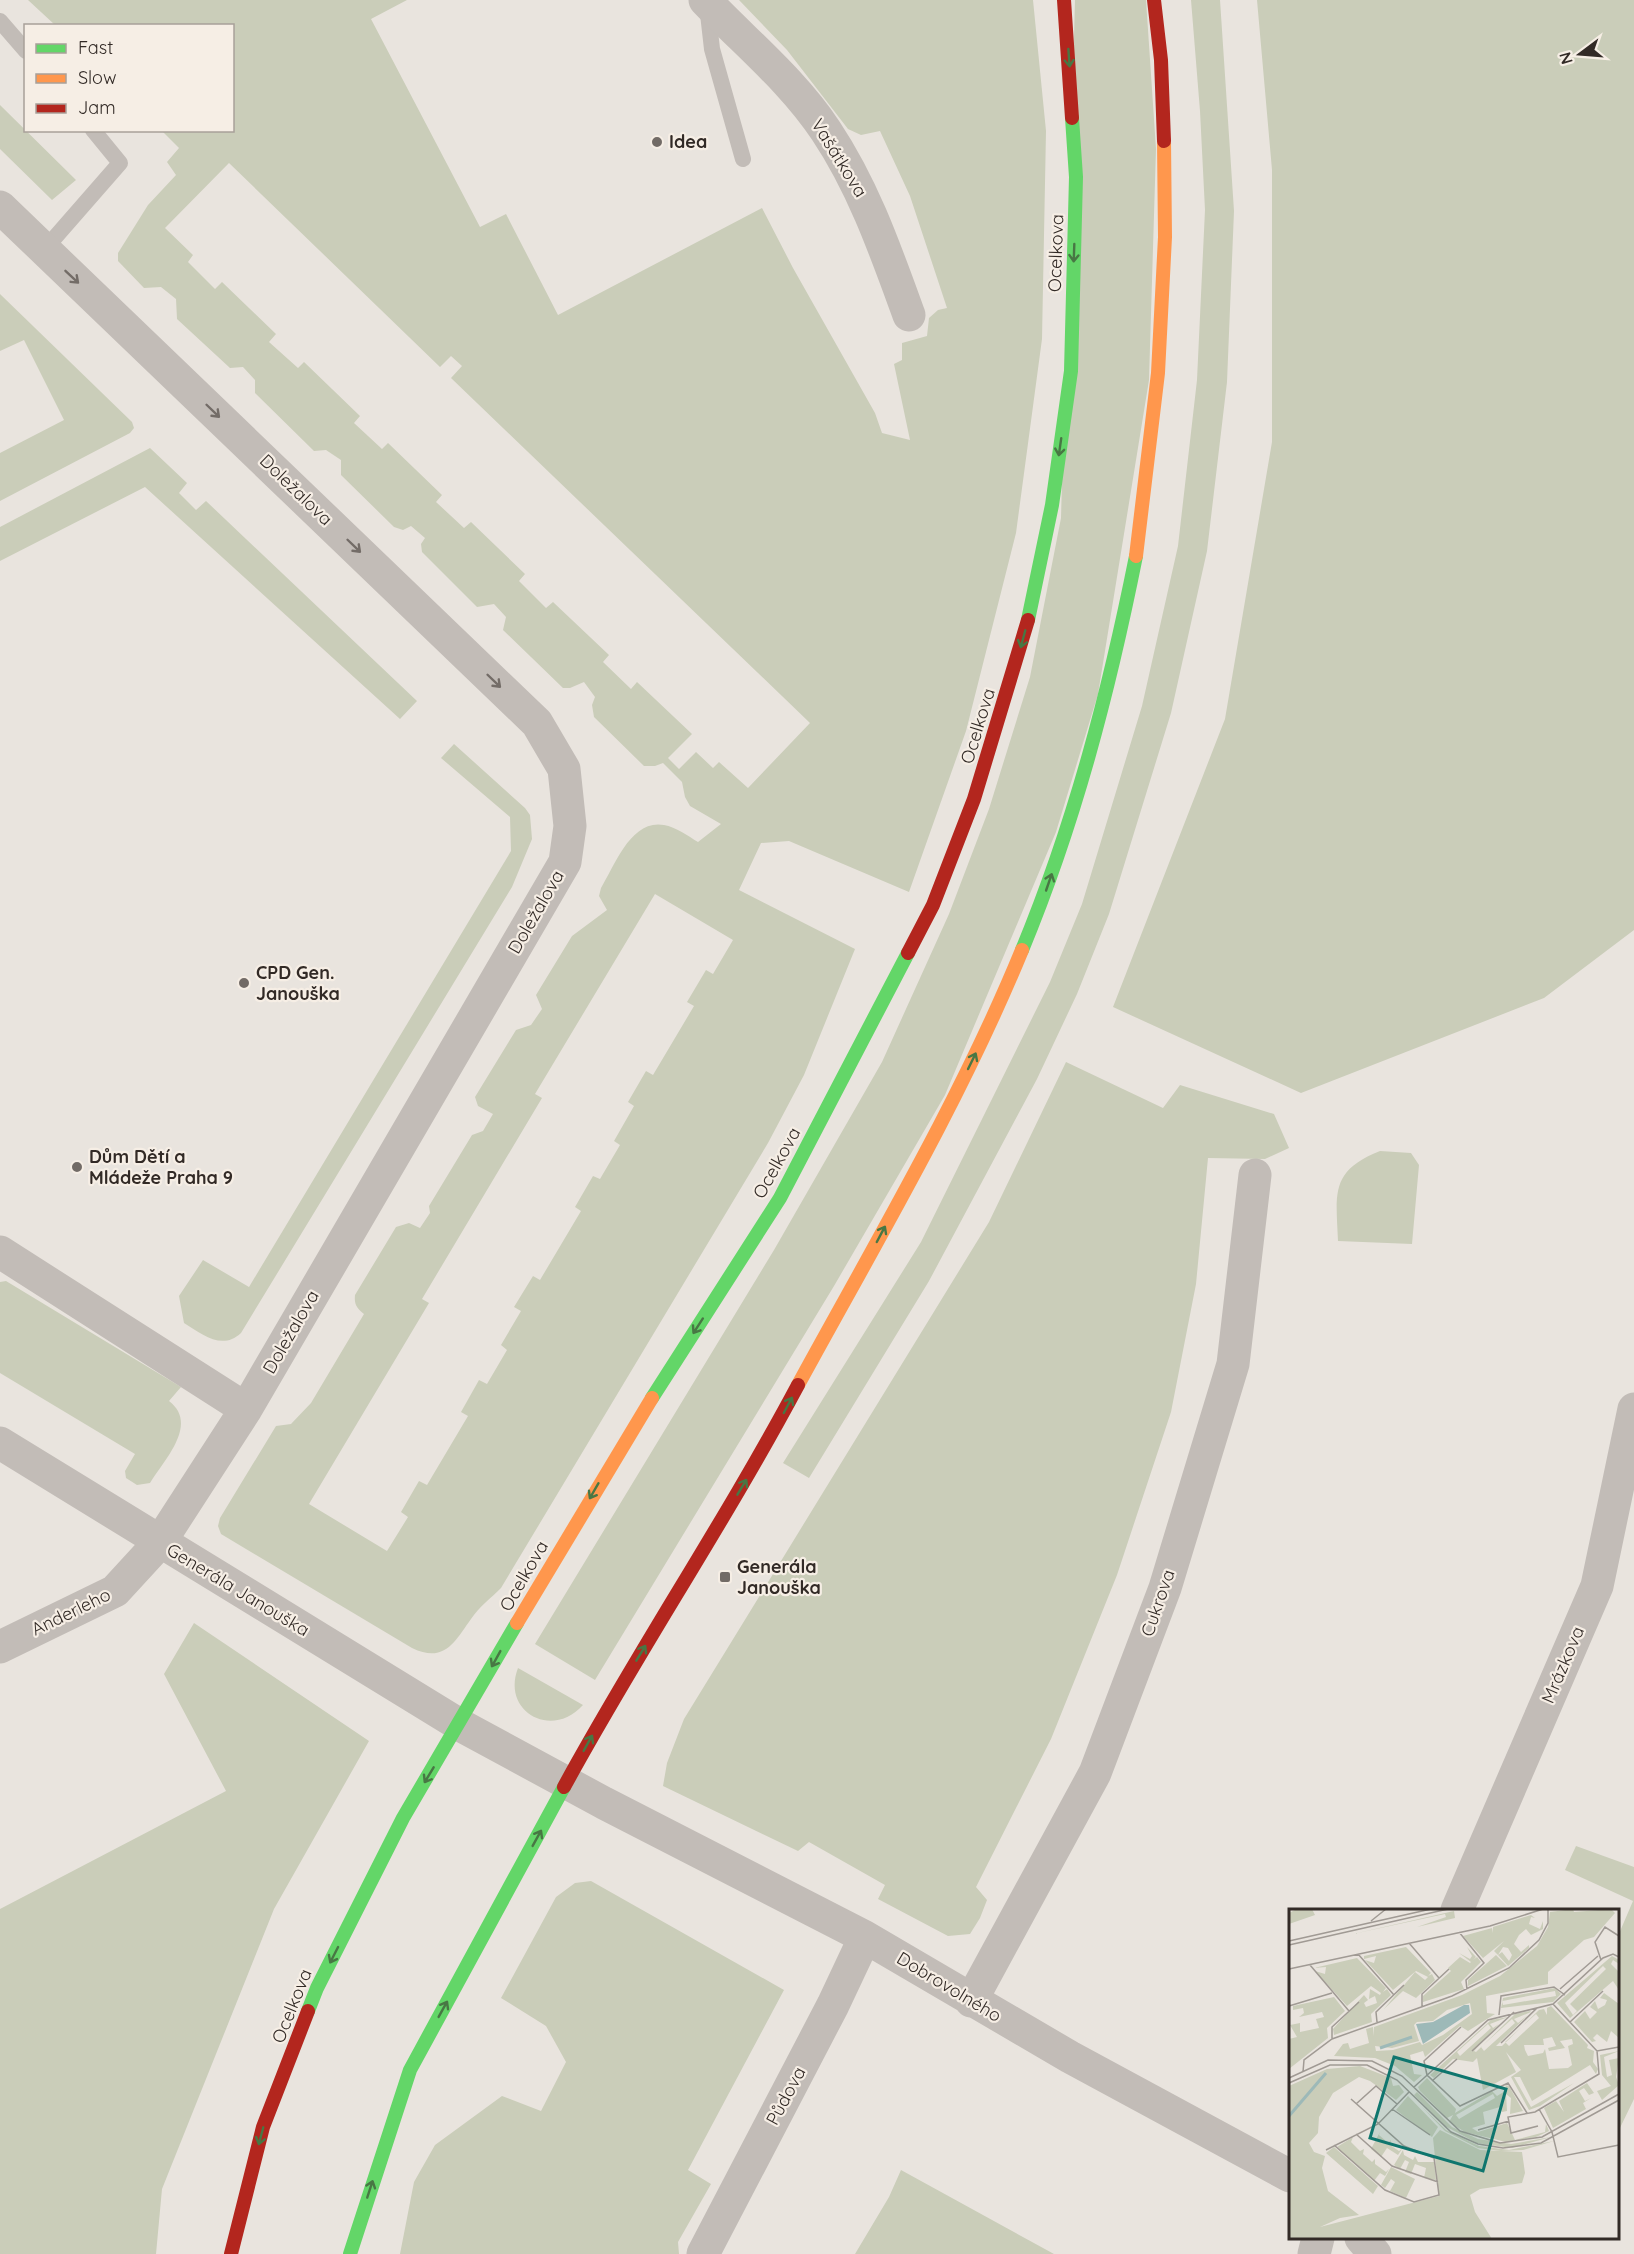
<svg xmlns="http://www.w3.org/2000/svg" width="1634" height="2254" font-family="Quicksand,sans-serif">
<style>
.green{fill:#cacdb9;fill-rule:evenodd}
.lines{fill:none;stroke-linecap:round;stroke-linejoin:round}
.lane{stroke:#c2bcb7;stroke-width:16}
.street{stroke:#c2bcb7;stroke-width:33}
.fast{stroke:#63d668;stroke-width:14}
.slow{stroke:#ff974d;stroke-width:14}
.jam{stroke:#b3261e;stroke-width:14}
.oneway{stroke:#487744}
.oneway2{stroke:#736c67}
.poi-dot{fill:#726b66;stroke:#f6eee5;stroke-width:2}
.labels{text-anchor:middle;stroke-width:4.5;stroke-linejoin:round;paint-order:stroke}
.poi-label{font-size:18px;font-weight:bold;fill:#322a26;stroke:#f6eee5;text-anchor:start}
.street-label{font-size:18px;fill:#322a26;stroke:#f6eee5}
.inset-river{fill:none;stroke:#9db9b8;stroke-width:3}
.inset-road{fill:none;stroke:#a09a94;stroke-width:1.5}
.view{fill:#0f766e;fill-opacity:0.15;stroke:#0f766e;stroke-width:3}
.inset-edge{fill:none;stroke:#322a26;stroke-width:3}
</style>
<rect width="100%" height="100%" fill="#e9e4de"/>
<path class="green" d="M 28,0 L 407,0 L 371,19 L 480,227 L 506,214 L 558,315 L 762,208 L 793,268 L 875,413 L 882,433 L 910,440 L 894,364 L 902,360 L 902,343 L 927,336 L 929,318 L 938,310 L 947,308 L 910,196 L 880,131 L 861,135 L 848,129 L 787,50 L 739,0 L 1033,0 L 1046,131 L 1042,339 L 1016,533 L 966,731 L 909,892 L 789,841 L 761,843 L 739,890 L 855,949 L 804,1075 L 768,1143 L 501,1588 C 491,1598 479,1607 471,1619 C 455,1641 445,1664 412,1648 L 221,1534 L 218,1526 L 220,1518 L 276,1426 L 291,1424 L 311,1403 L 364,1314 C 357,1308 354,1305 355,1295 L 396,1227 L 409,1223 L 420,1228 L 430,1213 L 429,1206 L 472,1135 L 483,1131 L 493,1114 L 478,1106 L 475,1097 L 516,1030 L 531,1025 L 542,1009 L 536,995 L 572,936 L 607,910 L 599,896 L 601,888 C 615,865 631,819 664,825 C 676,827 688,836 698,842 L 721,824 L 690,806 L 685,797 L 682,782 L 663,763 L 655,766 L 644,766 L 594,717 L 592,705 L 595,697 L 584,682 L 570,688 L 563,688 L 503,630 L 506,617 L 494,604 L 477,607 L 422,552 L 421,544 L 425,538 L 411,526 L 403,530 L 394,527 L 341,475 L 341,460 L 326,450 L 314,451 L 255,393 L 255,380 L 243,367 L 230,368 L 177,319 L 176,299 L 161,287 L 144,288 L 118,261 L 118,253 L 148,205 L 176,175 L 167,162 L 179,148 L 162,131 L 232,130 L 232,26 L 55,25 ZM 229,163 L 440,367 L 451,356 L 462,366 L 451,378 L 810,723 L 748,788 L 719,762 L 713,768 L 696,752 L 679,769 L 668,758 L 692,734 L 637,682 L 631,689 L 603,662 L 609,655 L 553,602 L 546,608 L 519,581 L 525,574 L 471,522 L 464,528 L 436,502 L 442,495 L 388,443 L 382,449 L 354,423 L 360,416 L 304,362 L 298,368 L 269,342 L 276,334 L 222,282 L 215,289 L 188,262 L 193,255 L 165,228 ZM 655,894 L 733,940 L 713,974 L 706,970 L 687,1002 L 694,1006 L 653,1075 L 646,1071 L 628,1102 L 634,1106 L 614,1141 L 620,1145 L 600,1179 L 593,1176 L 575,1207 L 581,1211 L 540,1280 L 533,1276 L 514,1307 L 521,1311 L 501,1345 L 507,1350 L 487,1384 L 479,1380 L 461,1412 L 468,1416 L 427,1485 L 419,1481 L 401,1512 L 408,1517 L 387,1551 L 309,1504 L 429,1303 L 422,1299 L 542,1098 L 535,1094 Z
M 1075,0 L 1146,0 L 1156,149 L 1149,380 L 1098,694 L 1056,832 L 945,1095 L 834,1286 L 595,1680 L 535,1644 L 774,1250 L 882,1062 L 949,914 L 989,809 L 1030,677 L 1061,518 Z
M 1191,0 L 1220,0 L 1234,211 L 1227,382 L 1207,551 L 1171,713 L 1109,914 L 1077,994 L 1037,1079 L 929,1281 L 809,1478 L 783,1463 L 921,1242 L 1050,982 L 1082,904 L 1142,706 L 1178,546 L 1197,380 L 1205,210 L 1200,111 Z
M 1257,0 L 1634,0 L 1634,930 L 1544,998 L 1301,1093 L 1113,1007 L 1225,719 L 1272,442 L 1272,170 Z
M 0,105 L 76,180 L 52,200 L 0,149 Z
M 0,294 L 132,422 L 134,428 L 130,433 L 0,501 L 0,453 L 64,420 L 24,340 L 0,351 Z
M 150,448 L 187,483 L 179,493 L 196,510 L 206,501 L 417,701 L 400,719 L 145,487 L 0,561 L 0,527 Z
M 454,744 L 525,808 L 530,815 L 532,839 L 512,887 L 241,1333 C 222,1351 202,1334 184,1323 L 179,1296 L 203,1260 L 249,1287 L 511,851 L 510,817 L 441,758 Z
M 1066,1062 L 1163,1108 L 1180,1085 L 1274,1114 L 1289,1148 L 1265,1159 L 1208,1158 L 1196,1284 L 1171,1412 L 1117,1575 L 1051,1739 L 976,1887 L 987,1900 L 980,1918 L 970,1934 L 948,1936 L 878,1899 L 885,1885 L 809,1842 L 798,1851 L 663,1786 L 667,1763 L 684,1719 L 989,1222 Z
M 1380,1151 L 1411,1153 L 1419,1165 L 1412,1244 L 1338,1241 C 1336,1193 1330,1171 1380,1151 Z
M 6,1281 L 181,1387 L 169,1401 C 199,1424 165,1459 150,1483 L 137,1485 L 126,1478 L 125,1471 L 135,1454 L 0,1373 L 0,1282 Z
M 194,1623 L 369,1741 L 274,1909 L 162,2189 L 156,2254 L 0,2254 L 0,1909 L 226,1791 L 164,1674 Z
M 518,1668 L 583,1705 C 552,1740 501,1712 518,1668 Z
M 1576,1846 L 1634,1867 L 1634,2099 L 1618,2132 L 1618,1936 L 1633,1901 L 1565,1870 Z
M 591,1881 L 784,1990 L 688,2170 L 711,2184 L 678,2242 L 679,2254 L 400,2254 L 414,2182 L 435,2145 L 502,2096 L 541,2111 L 566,2062 L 546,2026 L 501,1998 L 556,1897 L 575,1883 Z
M 901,2170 L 1054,2254 L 855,2254 L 889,2197 Z"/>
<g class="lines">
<path class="lane" d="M 707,5 L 712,49 L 743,159
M 0,21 L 26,51
M 44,250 L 120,163 L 93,130"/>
<path class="street" d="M 705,0 C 746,43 793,81 826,131 C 864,188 886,252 909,315
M 0,207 L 537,723 L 564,769 L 570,826 L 565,862 L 246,1409 L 160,1542 L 115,1591 L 0,1647
M 0,1252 L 246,1409
M 0,1443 L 460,1725 L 604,1803 L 865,1937 L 1070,2057 L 1290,2176
M 1457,1910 L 1597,1586 L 1634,1409
M 971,2001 L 1095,1773 L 1165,1588 L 1233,1364 L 1255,1175
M 1361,2238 L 1375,2254
M 703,2254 L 833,2005 L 865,1937
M 1314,2254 L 1318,2238"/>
<path class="fast" d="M 1028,620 L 1052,505 L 1071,371 L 1076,177 L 1072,118
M 1022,950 C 1075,822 1109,691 1136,556
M 652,1398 L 780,1198 L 908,953
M 308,2011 L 317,1988 L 403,1818 L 517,1623
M 350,2254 L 410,2070 L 564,1787"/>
<path class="slow" d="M 1136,556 L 1158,373 L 1165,237 L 1164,141
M 798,1385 C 876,1242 960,1101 1022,950
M 517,1623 L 652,1398"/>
<path class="jam" d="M 1064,0 L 1072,118
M 1154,0 L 1161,60 L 1164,141
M 908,953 L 933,905 L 974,799 L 1028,620
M 564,1787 C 638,1651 725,1522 798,1385
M 231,2254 L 263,2127 L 308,2011"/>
</g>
<defs><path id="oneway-shaft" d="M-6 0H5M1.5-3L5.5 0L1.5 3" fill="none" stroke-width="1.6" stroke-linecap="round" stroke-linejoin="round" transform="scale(1.5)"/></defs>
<g class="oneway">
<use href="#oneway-shaft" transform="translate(1069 58) rotate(86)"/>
<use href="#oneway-shaft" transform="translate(1074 253) rotate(92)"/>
<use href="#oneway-shaft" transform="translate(1060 447) rotate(98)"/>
<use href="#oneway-shaft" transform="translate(1023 639) rotate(105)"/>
<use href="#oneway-shaft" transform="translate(1049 882) rotate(-71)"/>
<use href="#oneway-shaft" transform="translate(972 1061) rotate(-64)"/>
<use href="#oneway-shaft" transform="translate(881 1234) rotate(-62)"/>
<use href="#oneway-shaft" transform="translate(698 1326) rotate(123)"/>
<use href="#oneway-shaft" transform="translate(788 1405) rotate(-62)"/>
<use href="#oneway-shaft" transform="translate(742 1487) rotate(-59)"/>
<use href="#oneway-shaft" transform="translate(594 1491) rotate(120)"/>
<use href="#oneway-shaft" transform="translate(641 1653) rotate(-59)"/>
<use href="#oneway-shaft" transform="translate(496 1659) rotate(119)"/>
<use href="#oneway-shaft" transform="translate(588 1743) rotate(-61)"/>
<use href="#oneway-shaft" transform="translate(429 1775) rotate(121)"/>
<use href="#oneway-shaft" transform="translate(537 1838) rotate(-61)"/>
<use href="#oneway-shaft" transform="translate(334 1955) rotate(117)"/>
<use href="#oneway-shaft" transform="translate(443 2009) rotate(-61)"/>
<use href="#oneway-shaft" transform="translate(261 2136) rotate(105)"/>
<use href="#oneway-shaft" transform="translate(370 2189) rotate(-72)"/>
</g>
<g class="oneway2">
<use href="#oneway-shaft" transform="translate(72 277) rotate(43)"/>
<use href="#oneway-shaft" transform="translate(213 411) rotate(44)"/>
<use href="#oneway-shaft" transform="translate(354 546) rotate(44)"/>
<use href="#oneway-shaft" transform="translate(494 681) rotate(44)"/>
</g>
<g class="poi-dot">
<circle cx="657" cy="142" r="6"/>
<circle cx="244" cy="983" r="6"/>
<circle cx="77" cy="1167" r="6"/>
<rect x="719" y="1571" width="12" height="12" rx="3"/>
</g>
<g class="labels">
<g class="poi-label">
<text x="669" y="148">Idea</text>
<text x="256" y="979">CPD Gen.<tspan x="256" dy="21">Janouška</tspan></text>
<text x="89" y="1163">Dům Dětí a<tspan x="89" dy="21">Mládeže Praha 9</tspan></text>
<text x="737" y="1573">Generála<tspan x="737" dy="21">Janouška</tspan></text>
</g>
<g class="street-label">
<text transform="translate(839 158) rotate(58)" y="6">Vašátkova</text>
<text transform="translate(1056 253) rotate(-88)" y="6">Ocelkova</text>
<text transform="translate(296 490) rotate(44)" y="6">Doležalova</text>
<text transform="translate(978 726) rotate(-73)" y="6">Ocelkova</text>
<text transform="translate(536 912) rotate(-60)" y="6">Doležalova</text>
<text transform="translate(777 1163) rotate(-61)" y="6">Ocelkova</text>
<text transform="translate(291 1332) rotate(-60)" y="6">Doležalova</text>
<text transform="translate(524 1576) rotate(-60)" y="6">Ocelkova</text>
<text transform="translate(238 1590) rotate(31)" y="6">Generála Janouška</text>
<text transform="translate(1158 1603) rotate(-71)" y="6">Cukrova</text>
<text transform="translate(71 1612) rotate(-26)" y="6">Anderleho</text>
<text transform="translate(1563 1665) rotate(-67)" y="6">Mrázkova</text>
<text transform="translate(949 1987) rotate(31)" y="6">Dobrovolného</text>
<text transform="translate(292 2006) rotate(-68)" y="6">Ocelkova</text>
<text transform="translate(786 2096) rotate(-62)" y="6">Půdova</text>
</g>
</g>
<g transform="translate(1289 1909)">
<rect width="330" height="330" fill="#e9e4de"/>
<path d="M 8,0 L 23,0 L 26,6 L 0,15 L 0,4 ZM 284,0 L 285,3 L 322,0 L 326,4 L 305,28 L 295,31 L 259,63 L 259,75 L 197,87 L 198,104 L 206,105 L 179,122 L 171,117 L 136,148 L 134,142 L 121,146 L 125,165 L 133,166 L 125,173 L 106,157 L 86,149 L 45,147 L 54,135 L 59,134 L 61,140 L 80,134 L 77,120 L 84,118 L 85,127 L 85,118 L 173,86 L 211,67 L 248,37 L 259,18 L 261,3 ZM 181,94 L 183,105 L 154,126 L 133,136 L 131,133 L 104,141 L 87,142 L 86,137 L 103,139 L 130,132 L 125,116 L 128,113 L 144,112 L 158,101 ZM 165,2 L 166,9 L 128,18 L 157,8 L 156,5 L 64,25 ZM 242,6 L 246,9 L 242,8 L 240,15 L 251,20 L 254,12 L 254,20 L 242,26 L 237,20 L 230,26 L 225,35 L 232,43 L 240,36 L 240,39 L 219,57 L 209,46 L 213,43 L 220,52 L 223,46 L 219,39 L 214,38 L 209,46 L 205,42 L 215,32 L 194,49 L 174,27 L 203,19 L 204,24 L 204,18 ZM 117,38 L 142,64 L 139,67 L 143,65 L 146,71 L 127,89 L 114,82 L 95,100 L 126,63 L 136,71 L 139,68 L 127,62 L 104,81 L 76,51 L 85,54 L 87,47 L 75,50 L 75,47 ZM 178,38 L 187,48 L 184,51 L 188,48 L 192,53 L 172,73 L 175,80 L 134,93 L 134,87 L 162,62 L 159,59 L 171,48 L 181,54 L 182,53 L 170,44 L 181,50 L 183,47 ZM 207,46 L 218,57 L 179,77 L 179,71 ZM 323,47 L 330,51 L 330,55 L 324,51 L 322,55 L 330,63 L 330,81 L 324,72 L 281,109 L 268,94 ZM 314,57 L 317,60 L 281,95 L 288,102 L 284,106 L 276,94 ZM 68,49 L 97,79 L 94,83 L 98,80 L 102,86 L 82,105 L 83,113 L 45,126 L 44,120 L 75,86 L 79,91 L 75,94 L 77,98 L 88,94 L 86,87 L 80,90 L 81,80 L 91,86 L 92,84 L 82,77 L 58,97 L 26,62 L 36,65 L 37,58 L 25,59 ZM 266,79 L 272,85 L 264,93 L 212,99 L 214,89 ZM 266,82 L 267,87 L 214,96 L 213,92 ZM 315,84 L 330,95 L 330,129 L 322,122 L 318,133 L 308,125 L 304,129 L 307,132 L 303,133 L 285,113 L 296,102 L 301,110 L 308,103 L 301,98 L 306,92 L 309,100 L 316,96 L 318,91 L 311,89 ZM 45,88 L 56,102 L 38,119 L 39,129 L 0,160 L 0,130 L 8,128 L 1,116 L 11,114 L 11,123 L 30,119 L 27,110 L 35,108 L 33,103 L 10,108 L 15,104 L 14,99 L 4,101 L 4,97 ZM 262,97 L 299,136 L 298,139 L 305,142 L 304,153 L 309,160 L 307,165 L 301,156 L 243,192 L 231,168 L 225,168 L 242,198 L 285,174 L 251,197 L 240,201 L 222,168 L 232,161 L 217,143 L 227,163 L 194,181 L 188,149 L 184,153 L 164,150 L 145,169 L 141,166 L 202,111 L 219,108 L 201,115 L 204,119 L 210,115 L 185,142 L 187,143 L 226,105 L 241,102 L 242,103 L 225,110 L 229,114 L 239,106 L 207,137 L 213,137 L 250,101 L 255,100 L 258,106 L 258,99 ZM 247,105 L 250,109 L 220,137 L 216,133 ZM 223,110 L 226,114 L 195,142 L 192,138 ZM 199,115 L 202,119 L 171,147 L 168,143 ZM 263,128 L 267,137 L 259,139 L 260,142 L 276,139 L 271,132 L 283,130 L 284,135 L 279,137 L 283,156 L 279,159 L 260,160 L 256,140 L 254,144 L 239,147 L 236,141 L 235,136 L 255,136 L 254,130 ZM 330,142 L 315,148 L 318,168 L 323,166 L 320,151 L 330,149 L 327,168 L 330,176 L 313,191 L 308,182 L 322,177 L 313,166 L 311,146 ZM 71,157 L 102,169 L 104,177 L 110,176 L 115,183 L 107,191 L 81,172 L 70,168 L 44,184 L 30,208 L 29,224 L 20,234 L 25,243 L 36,247 L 33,259 L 39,282 L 70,306 L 51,309 L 31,318 L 150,287 L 144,229 L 151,221 L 191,241 L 233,243 L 236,264 L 233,274 L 191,280 L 181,286 L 186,303 L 203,330 L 0,330 L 0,177 L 38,160 ZM 138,169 L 167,200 L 166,204 L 203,182 L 208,187 L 218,181 L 216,176 L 220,177 L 234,202 L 221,205 L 222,189 L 217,185 L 218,202 L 213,203 L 211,198 L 194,203 L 196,215 L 183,219 L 189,223 L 218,214 L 226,231 L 256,223 L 257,215 L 260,222 L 247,228 L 217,233 L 176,223 L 160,213 L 164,206 L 158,209 L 131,182 L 129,178 ZM 204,185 L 206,189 L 192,197 L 170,210 L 167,206 ZM 298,174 L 305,184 L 300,186 L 295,179 L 290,182 L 296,192 L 302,189 L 294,194 L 297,200 L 264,219 L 255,199 L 267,192 L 275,203 L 270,192 ZM 128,183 L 163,218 L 189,230 L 222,235 L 262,228 L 223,239 L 188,234 L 156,217 L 125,186 ZM 119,187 L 149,218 L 143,228 L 107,201 ZM 133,198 L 157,221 L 190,237 L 220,241 L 265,232 L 234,241 L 212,242 L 189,239 L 156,222 ZM 91,223 L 90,226 L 99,234 L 102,231 L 101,236 L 110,242 L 113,240 L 109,246 L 98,239 L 92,248 L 82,240 ZM 64,228 L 62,233 L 71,242 L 75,240 L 74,245 L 83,253 L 86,250 L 86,255 L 97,263 L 100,260 L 96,267 L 91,264 L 85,272 L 48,238 ZM 45,238 L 89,277 L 84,285 L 37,244 ZM 114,241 L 115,246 L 124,251 L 126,247 L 129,253 L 145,253 L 147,271 L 135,269 L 137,259 L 126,255 L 122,265 L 116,263 L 120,253 L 116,251 L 111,260 L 105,256 ZM 102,258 L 126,270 L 117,289 L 101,282 L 106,273 L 102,270 L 96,279 L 92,276 Z" fill="#cacdb9" fill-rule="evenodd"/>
<path d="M 175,96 L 180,96 L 181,104 L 134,135 L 127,115 L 144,113 Z" fill="#9db9b8"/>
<path class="inset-river" d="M 91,139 L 123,128M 0,207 L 37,164"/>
<path class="inset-road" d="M 82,12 L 97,0M 170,23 L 195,54 L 177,71 L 178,81M 0,32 L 142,0M 120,34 L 150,69M 0,36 L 159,0M 69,45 L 105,86M 312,51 L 306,33 L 316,18 L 330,27M 21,56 L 60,102M 0,60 L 201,17 L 254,0M 271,80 L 309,47M 264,95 L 308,142 L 330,138M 0,97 L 43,84M 133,98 L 133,85 L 160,60M 210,106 L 212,87 L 265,78 L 276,86M 88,113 L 87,103 L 115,76M 281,113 L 314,82M 172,118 L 135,152 L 138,166 L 171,197 L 219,174 L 238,204M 43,130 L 43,118 L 70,93M 212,134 L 248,99M 183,142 L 225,103M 14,163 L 15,151 L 43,130 L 163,87 L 220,59 L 250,31 L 259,14 L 259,0M 0,169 L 39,151 L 83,152 L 113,167 L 171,222 L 211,234 L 253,228 L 330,185M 143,172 L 168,150M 0,174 L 41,156 L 78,156 L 108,171 L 162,223 L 189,235 L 214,239 L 252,234 L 330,191M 125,178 L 199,111 L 264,95 L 314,49 L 324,45 L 330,48M 67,195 L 87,177 L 108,195M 103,200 L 141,226M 250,200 L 263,223 L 269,248 L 330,236M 249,217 L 222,224 L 219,208 L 246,203 L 310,165 L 308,142M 189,221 L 220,212M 67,225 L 103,257 L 149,273M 45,236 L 96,281 L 125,293 L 150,286 L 145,249 L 115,237 L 62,190M 37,241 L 89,215 L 120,183"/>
<path class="view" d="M 105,148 L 217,180 L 194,262 L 81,229 Z"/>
<rect width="330" height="330" class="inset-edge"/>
</g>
<rect x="24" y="24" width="210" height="108" fill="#f6eee5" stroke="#a8a099" stroke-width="1.5"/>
<rect x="36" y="44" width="30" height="9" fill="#63d668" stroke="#a8a099" stroke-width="1.5"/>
<text x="78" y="54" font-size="18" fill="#322a26">Fast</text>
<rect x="36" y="74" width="30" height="9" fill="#ff974d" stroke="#a8a099" stroke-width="1.5"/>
<text x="78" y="84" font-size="18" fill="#322a26">Slow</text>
<rect x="36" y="104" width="30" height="9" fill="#b3261e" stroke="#a8a099" stroke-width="1.5"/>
<text x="78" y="114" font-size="18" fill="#322a26">Jam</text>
<g transform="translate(1580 54) rotate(254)" stroke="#f6eee5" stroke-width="4.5" paint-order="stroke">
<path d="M0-4.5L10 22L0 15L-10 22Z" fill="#322a26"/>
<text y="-9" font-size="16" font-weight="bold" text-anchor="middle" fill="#322a26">N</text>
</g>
</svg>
